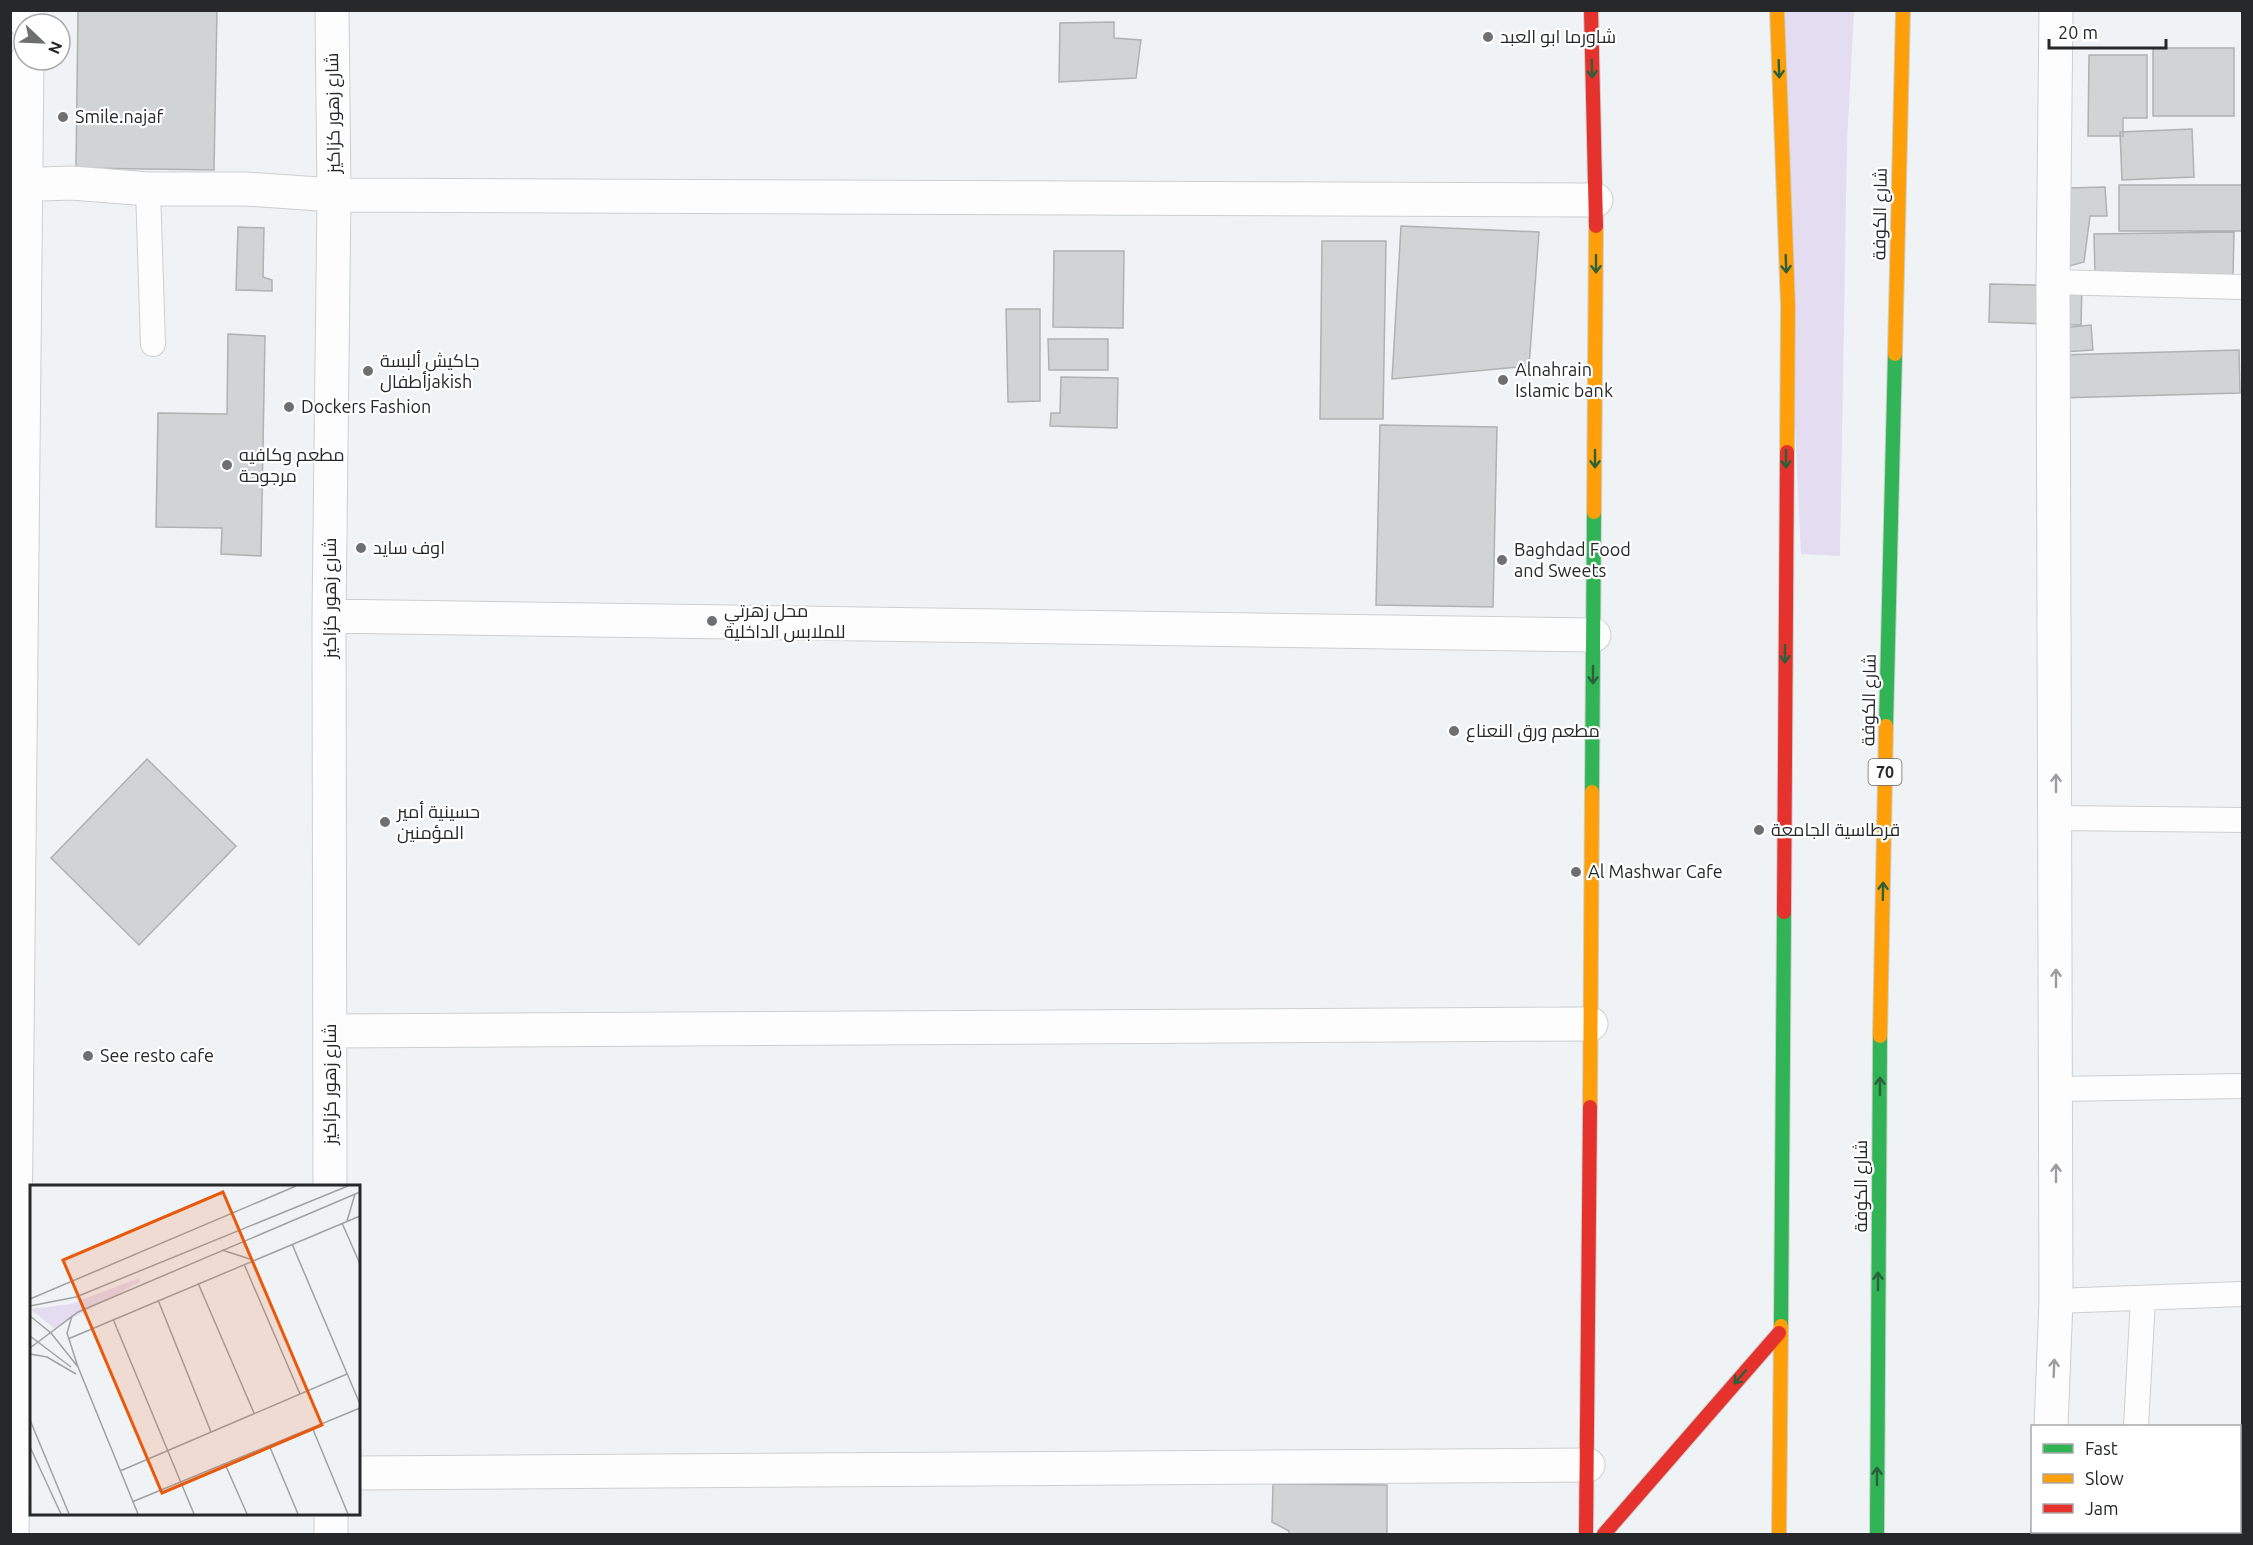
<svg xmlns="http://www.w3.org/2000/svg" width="2253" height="1545" font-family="Ubuntu,Cairo,sans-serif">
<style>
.green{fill:#e4dcf0}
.building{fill:#d1d4d5;stroke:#afb1b2;stroke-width:1.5}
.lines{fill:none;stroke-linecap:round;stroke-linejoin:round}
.lane-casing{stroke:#cccfd0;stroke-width:26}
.street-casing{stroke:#cccfd0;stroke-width:35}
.fast-casing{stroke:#cccfd0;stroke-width:16}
.slow-casing{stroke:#cccfd0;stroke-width:16}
.jam-casing{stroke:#cccfd0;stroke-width:16}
.lane{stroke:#fdfdfe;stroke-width:24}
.street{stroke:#fdfdfe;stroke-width:33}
.fast{stroke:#30b455;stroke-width:14}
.slow{stroke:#ff9f0a;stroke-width:14}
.jam{stroke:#e5322d;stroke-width:14}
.oneway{stroke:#2b603b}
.oneway2{stroke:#9d9d9f}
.poi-dot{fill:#6d6f71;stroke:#fff;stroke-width:2}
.labels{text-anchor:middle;stroke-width:4.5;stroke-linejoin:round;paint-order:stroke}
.shield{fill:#fff;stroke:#68686a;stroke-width:1.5}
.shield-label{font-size:16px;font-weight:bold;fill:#27282a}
.poi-label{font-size:18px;fill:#27282a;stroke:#fff;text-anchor:start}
.street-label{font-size:18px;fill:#27282a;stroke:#fff}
.inset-road{fill:none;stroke:#a0a2a4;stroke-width:1.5}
.view{fill:#e8590c;fill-opacity:0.15;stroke:#e8590c;stroke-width:3}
.inset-edge{fill:none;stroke:#27282a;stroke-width:3}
</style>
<rect width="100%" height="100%" fill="#f0f3f5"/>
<path class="green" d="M 1776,11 L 1854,11 L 1847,142 L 1840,556 L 1801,554 Z"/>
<path class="building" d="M 78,10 L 217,10 L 214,170 L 76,168 Z
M 1114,22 L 1114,38 L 1141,40 L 1136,78 L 1059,82 L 1060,23 Z
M 2153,48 L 2234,48 L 2234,116 L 2153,116 Z
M 2089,55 L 2147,55 L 2147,118 L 2123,118 L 2123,136 L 2088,136 Z
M 2192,129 L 2194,177 L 2122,180 L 2120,132 Z
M 2119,185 L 2242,185 L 2242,231 L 2119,231 Z
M 2105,187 L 2107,216 L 2090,216 L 2084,262 L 2062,268 L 2069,188 Z
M 1401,226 L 1539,232 L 1529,366 L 1392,379 Z
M 238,227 L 264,228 L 263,277 L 272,280 L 272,291 L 236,290 Z
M 2234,232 L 2233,275 L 2095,278 L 2094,234 Z
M 1322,241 L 1386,241 L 1383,419 L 1320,419 Z
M 1054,251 L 1124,251 L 1123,328 L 1053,327 Z
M 1990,284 L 2082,286 L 2081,325 L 1989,322 Z
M 1006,309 L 1040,309 L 1040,401 L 1008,402 Z
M 2091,325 L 2093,350 L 2063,352 L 2061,328 Z
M 228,334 L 265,336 L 261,556 L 221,554 L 222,528 L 156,527 L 158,413 L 227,414 Z
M 1048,339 L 1108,339 L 1108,370 L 1049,370 Z
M 2239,350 L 2240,393 L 2059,398 L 2058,355 Z
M 1061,377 L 1118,378 L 1117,428 L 1050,426 L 1051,413 L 1060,413 Z
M 1380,425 L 1497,427 L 1493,607 L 1376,605 Z
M 147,759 L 236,846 L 139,945 L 51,858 Z
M 1273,1484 L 1387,1485 L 1387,1534 L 1289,1534 L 1289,1531 L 1272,1522 Z"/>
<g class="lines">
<defs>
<path id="lane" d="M 148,189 L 153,344
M 2053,282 L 2242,287
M 2056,818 L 2242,820
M 2056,1089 L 2242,1086
M 2056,1301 L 2242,1294
M 2136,1426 L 2143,1299"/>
<path id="street" d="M 27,24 L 27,10
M 10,185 L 72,183 L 148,189 L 246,189 L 334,195 L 1596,200
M 329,616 L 1594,635
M 330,1031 L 1591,1024
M 330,1186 L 329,616 L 334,195 L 332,10
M 2051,1426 L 2056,1301 L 2053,282 L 2056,10
M 358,1473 L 1588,1465
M 331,1514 L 331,1534
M 12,1534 L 27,60
M 2047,1534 L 2047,1532"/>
<path id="fast" d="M 1886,726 L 1895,354
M 1592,792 L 1594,512
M 1781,1326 L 1784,912
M 1877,1534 L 1880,1036"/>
<path id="slow" d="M 1777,10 L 1788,306 L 1787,452
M 1895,354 L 1903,10
M 1594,512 L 1596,226
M 1880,1036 L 1886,726
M 1590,1107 L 1592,792
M 1779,1534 L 1781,1326"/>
<path id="jam" d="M 1591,10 L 1596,226
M 1784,912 L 1787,452
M 1586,1534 L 1590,1107
M 1604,1534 L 1779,1333"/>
</defs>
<use href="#lane" class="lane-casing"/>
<use href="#street" class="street-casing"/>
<use href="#fast" class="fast-casing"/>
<use href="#slow" class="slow-casing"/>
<use href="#jam" class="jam-casing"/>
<use href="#lane" class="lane"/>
<use href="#street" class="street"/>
<use href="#fast" class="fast"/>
<use href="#slow" class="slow"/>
<use href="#jam" class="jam"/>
</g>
<defs><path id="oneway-shaft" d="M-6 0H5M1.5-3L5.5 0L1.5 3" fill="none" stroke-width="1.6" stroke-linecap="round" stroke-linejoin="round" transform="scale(1.5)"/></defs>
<g class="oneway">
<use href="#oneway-shaft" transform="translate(1592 69) rotate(88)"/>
<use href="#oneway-shaft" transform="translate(1779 69) rotate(88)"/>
<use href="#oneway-shaft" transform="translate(1596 264) rotate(90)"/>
<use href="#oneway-shaft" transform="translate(1786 264) rotate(88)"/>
<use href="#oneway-shaft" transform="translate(1595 459) rotate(90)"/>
<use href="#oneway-shaft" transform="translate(1786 459) rotate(90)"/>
<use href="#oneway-shaft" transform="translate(1785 654) rotate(90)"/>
<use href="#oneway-shaft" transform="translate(1593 675) rotate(90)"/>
<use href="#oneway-shaft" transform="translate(1883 891) rotate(-89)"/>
<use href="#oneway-shaft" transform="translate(1880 1086) rotate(-90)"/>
<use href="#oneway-shaft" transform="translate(1878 1281) rotate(-90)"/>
<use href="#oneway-shaft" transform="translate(1740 1377) rotate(131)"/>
<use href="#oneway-shaft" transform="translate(1877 1476) rotate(-90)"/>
</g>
<g class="oneway2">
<use href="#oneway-shaft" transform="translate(2056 783) rotate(-90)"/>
<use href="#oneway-shaft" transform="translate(2056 978) rotate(-90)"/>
<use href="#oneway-shaft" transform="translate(2056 1173) rotate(-90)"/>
<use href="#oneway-shaft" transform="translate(2054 1368) rotate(-88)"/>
</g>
<g class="poi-dot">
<circle cx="1488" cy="37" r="6"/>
<circle cx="63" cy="117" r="6"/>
<circle cx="368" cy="371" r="6"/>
<circle cx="1503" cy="380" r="6"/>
<circle cx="289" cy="407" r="6"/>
<circle cx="227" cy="465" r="6"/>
<circle cx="361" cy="548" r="6"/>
<circle cx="1502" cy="560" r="6"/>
<circle cx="712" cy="621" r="6"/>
<circle cx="1454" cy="731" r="6"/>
<circle cx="385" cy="822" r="6"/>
<circle cx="1759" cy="830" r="6"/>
<circle cx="1576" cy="872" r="6"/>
<circle cx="88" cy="1056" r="6"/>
</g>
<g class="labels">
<rect class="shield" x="1868.5" y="759" width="33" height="26" rx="4.5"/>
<g class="shield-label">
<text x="1885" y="778">70</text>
</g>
<g class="poi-label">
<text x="1500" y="43">شاورما ابو العبد</text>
<text x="75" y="123">Smile.najaf</text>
<text x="380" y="367">جاكيش ألبسة<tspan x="380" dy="21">أطفالjakish</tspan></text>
<text x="1515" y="376">Alnahrain<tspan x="1515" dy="21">Islamic bank</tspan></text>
<text x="301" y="413">Dockers Fashion</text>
<text x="239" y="461">مطعم وكافيه<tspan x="239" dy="21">مرجوحة</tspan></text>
<text x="373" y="554">اوف سايد</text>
<text x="1514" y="556">Baghdad Food<tspan x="1514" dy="21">and Sweets</tspan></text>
<text x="724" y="617">محل زهرتي<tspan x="724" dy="21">للملابس الداخلية</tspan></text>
<text x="1466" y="737">مطعم ورق النعناع</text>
<text x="397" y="818">حسينية أمير<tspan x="397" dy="21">المؤمنين</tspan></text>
<text x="1771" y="836">قرطاسية الجامعة</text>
<text x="1588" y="878">Al Mashwar Cafe</text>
<text x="100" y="1062">See resto cafe</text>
</g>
<g class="street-label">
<text transform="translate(333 113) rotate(-91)" y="6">شارع زهور كزاكيز</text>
<text transform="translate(1880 214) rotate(-89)" y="6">شارع الكوفة</text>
<text transform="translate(330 598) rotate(-90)" y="6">شارع زهور كزاكيز</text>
<text transform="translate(1869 700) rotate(-89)" y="6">شارع الكوفة</text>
<text transform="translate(330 1084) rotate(-90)" y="6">شارع زهور كزاكيز</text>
<text transform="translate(1861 1186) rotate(-90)" y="6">شارع الكوفة</text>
</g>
</g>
<g transform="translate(30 1185)">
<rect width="330" height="330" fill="#f0f3f5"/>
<path d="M 109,93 L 110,97 L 24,143 L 0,124 L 41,119 Z" fill="#e4dcf0"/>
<path class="inset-road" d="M 317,36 L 325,9M 312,38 L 330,79M 262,59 L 330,219M 192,65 L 223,75M 214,79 L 270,209M 168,98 L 224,228M 0,114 L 266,1M 128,115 L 181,247M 0,121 L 46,112 L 318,1M 0,131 L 21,148 L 48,182 L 108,329M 42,131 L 37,148 L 48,182M 83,134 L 164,329M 0,151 L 41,182M 38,154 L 330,31M 0,163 L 48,127 L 330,7M 0,169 L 17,172 L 46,189M 0,235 L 39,329M 282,242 L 318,329M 239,260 L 268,329M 0,262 L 31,329M 195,279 L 217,329M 90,286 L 317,189M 102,317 L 330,223"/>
<path class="view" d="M 193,7 L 292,240 L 132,308 L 33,75 Z"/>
<rect width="330" height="330" class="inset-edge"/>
</g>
<rect width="2253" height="1545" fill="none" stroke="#27282a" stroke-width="24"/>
<rect x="2031" y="1425" width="210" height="108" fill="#ffffff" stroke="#a9a9aa" stroke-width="1.5"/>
<rect x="2043" y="1444" width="30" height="9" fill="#30b455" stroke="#a9a9aa" stroke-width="1.5"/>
<text x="2085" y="1455" font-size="18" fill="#27282a">Fast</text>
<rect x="2043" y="1474" width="30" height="9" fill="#ff9f0a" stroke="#a9a9aa" stroke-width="1.5"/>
<text x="2085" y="1485" font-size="18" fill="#27282a">Slow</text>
<rect x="2043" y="1504" width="30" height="9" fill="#e5322d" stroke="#a9a9aa" stroke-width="1.5"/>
<text x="2085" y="1515" font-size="18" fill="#27282a">Jam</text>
<g transform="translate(42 42) rotate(113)"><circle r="28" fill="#ffffff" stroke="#a9a9aa" stroke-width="1.5"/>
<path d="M0-4.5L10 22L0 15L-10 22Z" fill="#6d6f71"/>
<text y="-9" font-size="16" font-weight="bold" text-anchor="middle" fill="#27282a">N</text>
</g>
<path d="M2049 39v9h117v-9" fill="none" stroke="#27282a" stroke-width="3"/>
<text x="2058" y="39" font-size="18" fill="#27282a" stroke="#ffffff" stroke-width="4.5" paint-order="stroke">20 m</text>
</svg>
